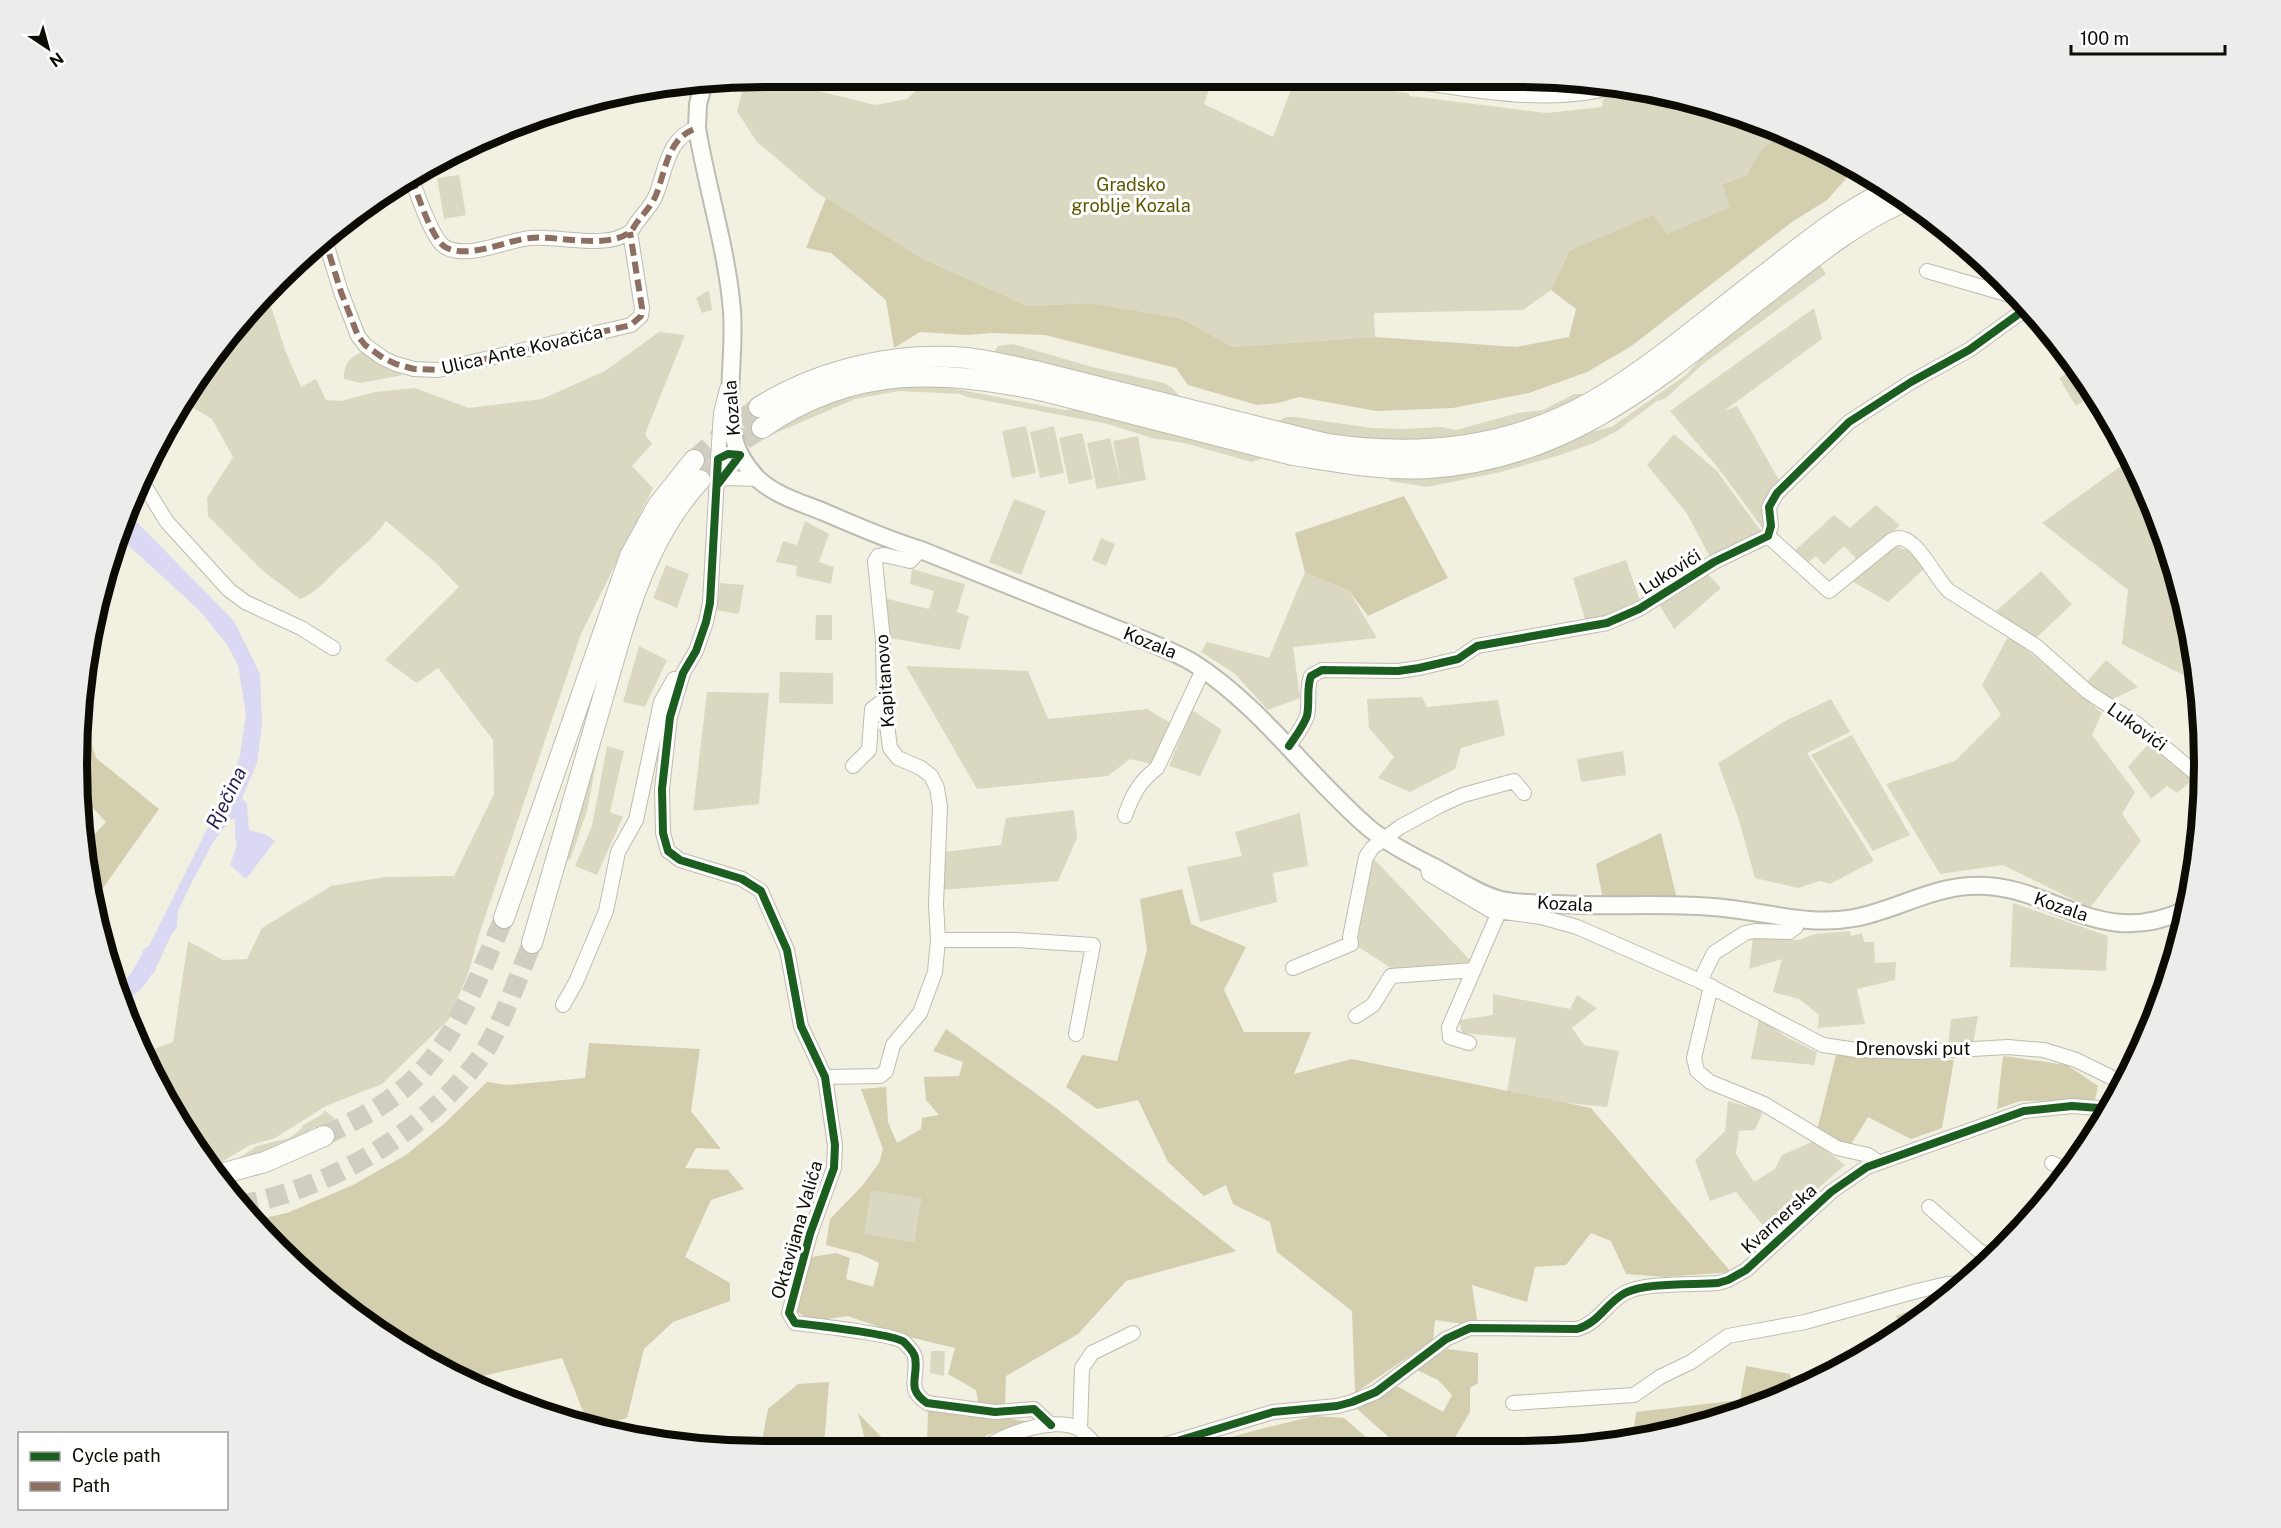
<svg xmlns="http://www.w3.org/2000/svg" width="2281" height="1528" font-family="'Public Sans',sans-serif">
<style>
.green{fill:#dbd8c2}
.forest{fill:#d2ceae;fill-rule:evenodd}
.water{fill:#dad8f3}
.lines{fill:none;stroke-linecap:round;stroke-linejoin:round}
.river{stroke:#dad8f3;stroke-width:18}
.highway-tunnel{stroke:#d0cec0;stroke-width:20;stroke-dasharray:20 10;stroke-linecap:butt}
.minor-casing{stroke:#bdbcb0;stroke-width:16}
.major-casing{stroke:#bdbcb0;stroke-width:20}
.highway-casing{stroke:#bdbcb0;stroke-width:22}
.minor{stroke:#fdfdfa;stroke-width:14}
.major{stroke:#fdfdfa;stroke-width:16}
.highway{stroke:#fdfdfa;stroke-width:20}
.quiet{stroke:#8d6e63;stroke-width:6;stroke-dasharray:12 6;stroke-linecap:butt}
.cycleway-casing{stroke:#fff;stroke-width:11}
.cycleway{stroke:#1b5e20;stroke-width:8}
.labels{text-anchor:middle;stroke-width:6;stroke-linejoin:round;paint-order:stroke}
.park-label{font-size:18px;fill:#5f5501;stroke:#fff}
.street-label{font-size:18px;fill:#0d0c04;stroke:#fff}
.water-label{font-size:20px;font-style:italic;fill:#2a1f55;stroke:#fff}
.rim{fill:none;stroke:#0d0c04;stroke-width:8}
</style>
<rect width="100%" height="100%" fill="#f2f0e1"/>
<path class="green" d="M 745,82 L 782,82 L 875,105 L 907,99 L 925,82 L 1212,82 L 1204,104 L 1273,137 L 1294,82 L 1353,82 L 1357,87 L 1408,93 L 1410,96 L 1546,113 L 1602,107 L 1603,99 L 1636,88 L 1695,100 L 1784,133 L 1761,150 L 1746,176 L 1722,184 L 1731,207 L 1667,234 L 1569,251 L 1551,290 L 1523,310 L 1374,313 L 1375,337 L 1233,347 L 1180,318 L 1091,303 L 1028,306 L 923,259 L 817,193 L 756,141 L 737,111 Z
M 459,175 L 466,215 L 444,219 L 437,178 Z
M 1819,263 L 1826,274 L 1703,364 L 1665,399 L 1657,401 L 1617,431 L 1594,443 L 1560,455 L 1501,472 L 1427,487 L 1390,481 L 1386,475 L 1580,435 L 1613,426 L 1686,375 L 1709,349 Z
M 709,290 L 712,310 L 702,313 L 696,298 Z
M 267,294 L 285,350 L 301,387 L 316,379 L 326,400 L 341,401 L 375,392 L 415,388 L 469,408 L 542,399 L 605,371 L 659,332 L 685,335 L 645,434 L 652,444 L 632,466 L 653,488 L 581,634 L 479,935 L 469,971 L 449,1019 L 382,1084 L 326,1106 L 275,1138 L 250,1145 L 220,1163 L 209,1164 L 169,1108 L 146,1052 L 173,1042 L 188,941 L 223,960 L 247,959 L 262,928 L 331,886 L 384,877 L 454,876 L 494,794 L 493,740 L 438,668 L 417,683 L 385,660 L 459,587 L 436,563 L 386,521 C 371,541 361,548 343,564 C 329,576 317,593 300,599 L 263,571 L 208,516 L 207,498 L 233,457 L 212,419 L 185,403 L 219,345 Z
M 1814,308 L 1822,339 L 1724,411 L 1737,406 L 1779,480 L 1767,498 L 1763,529 L 1719,469 L 1670,411 Z
M 1013,344 L 1092,367 L 1164,383 L 1171,387 L 1185,402 L 993,354 L 998,346 Z
M 362,352 L 387,369 L 403,375 L 360,383 L 344,379 C 344,365 348,358 362,352 Z
M 2077,368 L 2093,395 L 2076,406 L 2059,378 Z
M 926,383 L 1064,410 L 1088,409 L 1299,465 L 1298,466 L 1264,458 L 1252,462 L 1184,443 L 1152,438 L 1108,424 L 967,397 L 960,394 L 899,391 L 855,399 L 769,436 L 768,434 L 814,409 L 850,394 Z
M 1574,394 L 1587,394 L 1534,421 L 1449,441 L 1354,441 L 1274,424 L 1285,417 L 1295,417 L 1372,428 L 1405,429 L 1441,427 L 1456,430 L 1518,413 L 1543,410 Z
M 1026,426 L 1036,473 L 1012,478 L 1002,431 Z
M 1054,426 L 1064,473 L 1040,478 L 1030,432 Z
M 1082,433 L 1093,479 L 1069,484 L 1059,438 Z
M 1674,434 L 1717,471 L 1761,531 L 1710,557 L 1686,512 L 1647,465 Z
M 1138,436 L 1146,480 L 1097,489 L 1087,443 L 1110,438 L 1121,483 L 1113,441 Z
M 2132,458 L 2181,586 L 2197,682 L 2122,644 L 2128,590 L 2042,523 Z
M 1014,499 L 1046,511 L 1021,575 L 989,562 Z
M 1876,505 L 1900,525 L 1859,562 L 1844,546 L 1824,565 L 1816,556 L 1805,565 L 1793,552 L 1834,515 L 1850,528 Z
M 805,521 L 829,534 L 819,562 L 834,567 L 831,584 L 796,576 L 797,566 L 776,562 L 783,541 L 797,545 Z
M 1101,538 L 1115,544 L 1106,566 L 1092,560 Z
M 1891,545 L 1910,551 L 1924,569 L 1888,602 L 1850,580 Z
M 1626,560 L 1640,601 L 1610,618 L 1586,623 L 1573,578 Z
M 666,565 L 689,574 L 677,608 L 653,598 Z
M 912,569 L 965,584 L 957,612 L 969,616 L 960,650 L 889,638 L 884,598 L 929,609 L 934,591 L 910,584 Z
M 2041,571 L 2072,604 L 2035,639 L 1993,614 Z
M 1305,572 L 1349,591 L 1377,638 L 1293,647 L 1300,698 L 1268,710 L 1234,673 L 1201,652 L 1207,642 L 1269,658 Z
M 1706,572 L 1721,588 L 1674,629 L 1658,603 Z
M 720,583 L 744,585 L 739,614 L 716,610 Z
M 816,615 L 832,615 L 832,640 L 815,640 Z
M 2009,635 L 2102,713 L 2092,735 L 2135,792 L 2122,814 L 2141,841 L 2090,908 L 2003,865 L 1940,874 L 1886,784 L 1955,761 L 2001,715 L 1982,685 Z
M 639,646 L 667,660 L 645,707 L 623,702 Z
M 2106,660 L 2138,687 L 2109,701 L 2085,684 Z
M 906,666 L 1028,671 L 1048,719 L 1147,709 L 1174,725 L 1155,765 L 1130,759 L 1108,776 L 977,789 Z
M 780,672 L 833,673 L 833,704 L 779,703 Z
M 707,692 L 769,693 L 759,804 L 693,811 Z
M 1422,697 L 1427,707 L 1498,700 L 1505,735 L 1461,748 L 1455,769 L 1410,792 L 1378,778 L 1394,757 L 1369,728 L 1367,699 Z
M 1831,699 L 1850,732 L 1807,753 L 1874,861 L 1830,884 L 1820,881 L 1798,888 L 1755,878 L 1738,817 L 1718,763 L 1787,720 Z
M 1192,710 L 1222,730 L 1200,776 L 1169,766 Z
M 1852,735 L 1910,835 L 1873,851 L 1811,755 Z
M 2150,742 L 2192,780 L 2177,793 L 2167,786 L 2151,799 L 2128,767 Z
M 607,746 L 624,751 L 610,812 L 623,817 L 597,875 L 575,866 L 592,826 Z
M 597,747 L 599,748 L 587,811 L 570,860 L 565,858 Z
M 1623,751 L 1626,775 L 1581,782 L 1577,759 Z
M 1074,810 L 1077,838 L 1058,881 L 941,890 L 943,852 L 1001,845 L 1006,818 Z
M 1300,813 L 1308,866 L 1273,873 L 1277,902 L 1200,922 L 1187,867 L 1242,856 L 1235,832 Z
M 1372,857 L 1472,962 L 1394,970 L 1357,946 Z
M 2013,903 L 2108,936 L 2106,971 L 2010,967 Z
M 1850,931 L 1851,936 L 1862,933 L 1864,942 L 1874,942 L 1875,963 L 1896,962 L 1895,980 L 1857,989 L 1865,1024 L 1818,1028 L 1819,1015 L 1799,999 L 1773,992 L 1782,959 L 1749,969 L 1753,938 L 1799,940 L 1815,934 Z
M 1493,994 L 1570,1009 L 1577,995 L 1597,1008 L 1572,1028 L 1584,1045 L 1619,1051 L 1607,1107 L 1506,1097 L 1516,1038 L 1462,1033 L 1459,1020 L 1493,1015 Z
M 1978,1016 L 1973,1045 L 1948,1047 L 1951,1019 Z
M 1759,1019 L 1788,1038 L 1817,1052 L 1814,1065 L 1751,1059 Z
M 1728,1101 L 1763,1111 L 1755,1130 L 1739,1131 L 1736,1154 L 1754,1182 L 1775,1169 L 1782,1155 L 1814,1141 L 1845,1165 L 1768,1232 L 1736,1192 L 1710,1201 L 1695,1160 L 1725,1131 Z
M 324,1110 L 334,1118 L 334,1120 L 317,1130 L 315,1127 L 310,1130 L 312,1133 L 287,1144 L 231,1163 L 257,1146 L 289,1138 L 301,1129 L 303,1125 L 323,1114 Z
M 871,1189 L 921,1197 L 914,1242 L 863,1234 Z
M 931,1351 L 945,1351 L 944,1376 L 930,1373 Z"/>
<path class="forest" d="M 1501,82 L 1607,82 L 1612,87 L 1500,91 Z
M 1784,133 L 1821,147 L 1851,168 L 1845,180 L 1827,200 L 1792,222 L 1630,347 L 1587,372 L 1529,393 L 1453,408 L 1376,411 L 1299,397 L 1278,403 L 1257,405 L 1188,385 L 1176,368 L 1045,335 L 991,333 L 968,335 L 920,332 L 894,348 L 886,300 L 831,253 L 806,248 L 826,198 L 923,259 L 1028,306 L 1091,303 L 1180,318 L 1233,347 L 1375,337 L 1516,347 L 1569,337 L 1576,309 L 1551,290 L 1569,251 L 1653,215 L 1667,234 L 1730,207 L 1722,184 L 1746,176 L 1761,150 Z
M 1404,496 L 1448,578 L 1368,616 L 1349,591 L 1305,572 L 1295,533 Z
M 79,714 L 84,720 L 96,758 L 159,809 L 93,902 L 84,846 L 106,822 L 78,792 Z
M 1661,833 L 1677,899 L 1603,899 L 1596,864 Z
M 1182,889 L 1191,924 L 1246,947 L 1224,990 L 1244,1032 L 1311,1032 L 1294,1074 L 1352,1059 L 1591,1108 L 1731,1272 L 1665,1277 L 1626,1274 L 1611,1241 L 1591,1233 L 1566,1265 L 1535,1267 L 1527,1302 L 1472,1285 L 1478,1326 L 1435,1320 L 1433,1340 L 1355,1393 L 1352,1311 L 1277,1252 L 1270,1222 L 1233,1204 L 1226,1185 L 1204,1196 L 1168,1162 L 1138,1100 L 1097,1109 L 1066,1087 L 1082,1055 L 1117,1061 L 1147,950 L 1140,899 Z
M 946,1029 L 1056,1108 L 1236,1251 L 1126,1281 L 1078,1334 L 1006,1376 L 1005,1406 L 979,1406 L 976,1390 L 948,1374 L 955,1348 L 905,1336 L 848,1316 L 813,1321 L 794,1310 L 812,1257 L 836,1253 L 850,1258 L 846,1279 L 873,1287 L 879,1263 L 860,1254 L 826,1245 L 830,1219 L 863,1185 L 879,1163 L 883,1149 L 861,1089 L 886,1087 L 888,1122 L 897,1143 L 921,1129 L 922,1118 L 939,1115 L 926,1100 L 924,1077 L 959,1076 L 963,1062 L 933,1051 ZM 871,1190 L 921,1198 L 914,1242 L 864,1234 Z
M 589,1043 L 700,1049 L 691,1111 L 721,1149 L 696,1148 L 685,1168 L 728,1170 L 744,1189 L 711,1200 L 685,1257 L 730,1283 L 730,1301 L 673,1322 L 644,1349 L 627,1418 L 590,1429 L 562,1358 L 460,1381 L 310,1281 L 251,1221 L 287,1213 L 353,1185 L 406,1155 L 444,1124 L 487,1082 L 508,1085 L 585,1078 Z
M 1836,1055 L 1954,1060 L 1942,1128 L 1911,1139 L 1868,1117 L 1848,1149 L 1817,1130 Z
M 2003,1056 L 2067,1065 L 2098,1086 L 2095,1100 L 2020,1101 L 1997,1109 Z
M 1944,1298 L 1946,1300 L 1935,1310 L 1902,1331 L 1896,1316 Z
M 1447,1349 L 1478,1353 L 1478,1383 L 1470,1388 L 1470,1412 L 1448,1449 L 1402,1449 L 1357,1409 L 1397,1386 L 1443,1412 L 1452,1395 L 1438,1380 L 1415,1369 Z
M 1746,1366 L 1790,1374 L 1794,1391 L 1695,1428 L 1633,1438 L 1636,1412 L 1740,1400 Z
M 829,1382 L 824,1446 L 761,1446 L 768,1409 L 798,1384 Z
M 928,1407 L 1032,1422 L 987,1435 L 975,1447 L 927,1447 Z
M 858,1413 L 891,1447 L 867,1447 Z
M 1314,1416 L 1344,1418 L 1380,1449 L 1193,1448 L 1253,1431 Z"/>
<path class="water" d="M 126,511 L 234,621 L 260,674 L 262,725 L 257,763 L 242,798 L 247,804 L 249,830 L 267,835 L 275,841 L 246,879 L 230,865 L 237,845 L 235,837 L 235,819 L 231,819 L 213,842 L 191,884 L 178,911 L 177,927 L 171,935 L 154,973 L 146,977 L 135,974 L 227,789 L 240,756 L 246,714 L 238,665 L 226,643 L 199,610 L 118,536 Z"/>
<g class="lines">
<path class="river" d="M 120,991 C 136,989 145,968 151,955"/>
<path class="highway-tunnel" d="M 694,460 L 725,432 L 759,407
M 700,480 L 735,446 L 762,428
M 324,1136 C 347,1124 372,1113 393,1097 C 453,1053 475,984 504,918
M 238,1205 C 329,1190 428,1131 482,1055 C 502,1026 518,977 532,943"/>
<defs>
<path id="minor" d="M 1419,82 C 1486,92 1556,105 1622,85
M 411,178 C 418,194 431,238 445,247 C 468,260 507,240 530,238 C 557,235 606,250 630,232 C 633,230 635,224 638,221 C 644,213 652,205 656,195 C 666,170 667,138 697,128
M 324,237 L 341,292 L 358,336 L 365,345 L 383,358 L 396,364 L 414,369 L 438,370 L 631,325 L 641,316 L 642,308 L 630,232
M 1927,271 L 2017,297
M 718,459 L 721,413 L 727,389
M 724,478 L 759,479
M 141,480 L 167,522 L 229,590 L 245,602 L 301,628 L 333,648
M 718,484 L 740,455 L 728,454 L 718,459 L 710,603 L 706,622 L 696,651 L 683,673 L 670,717 L 662,789 L 663,833 L 668,851 L 680,860 L 742,879 L 761,891 L 787,950 L 801,1026 L 825,1077 L 835,1145 L 834,1168 L 810,1234 L 789,1313 L 795,1323 C 812,1325 894,1334 904,1342 C 908,1346 914,1353 915,1357 C 919,1378 905,1388 927,1403 L 995,1412 L 1034,1409 L 1051,1425
M 1768,536 L 1829,591 L 1892,540 C 1914,528 1935,579 1949,591 L 2036,646 L 2088,692 L 2137,724 L 2201,778
M 1289,746 C 1295,737 1303,727 1307,716 C 1310,702 1306,689 1311,676 L 1322,670 L 1398,671 L 1419,668 L 1458,659 L 1477,646 L 1607,623 L 1639,609 L 1714,562 L 1768,536 L 1771,526 L 1769,507 L 1777,493 L 1849,422 L 1911,382 L 1969,350 L 2027,308
M 853,766 L 869,750 L 872,709 L 884,700
M 1125,816 C 1132,795 1140,781 1157,768 L 1203,670
M 1427,863 L 1429,874 L 1490,910 L 1541,917 L 1577,927 L 1700,981 L 1823,1045 L 1856,1050 L 1919,1052 L 2008,1047 L 2044,1050 L 2076,1060 L 2123,1083
M 938,940 L 1015,940 L 1093,945 L 1076,1034
M 1293,968 L 1351,944 L 1350,937 L 1366,857 L 1372,848 L 1400,827 L 1439,806 L 1463,795 L 1514,781 L 1524,793
M 1700,981 L 1714,953 L 1745,933 L 1755,931 L 1789,932 L 1796,927 L 1797,920
M 1711,986 L 1694,1058 L 1697,1071 L 1710,1082 L 1764,1104 L 1837,1148 L 1868,1155 L 1878,1162
M 563,1005 L 576,982 L 606,911 L 618,852 L 636,820 L 661,702 L 674,679
M 1356,1016 L 1373,1005 L 1391,976 L 1474,970
M 1469,1043 L 1450,1037 L 1449,1027 L 1499,912
M 825,1077 L 880,1076 L 886,1071 L 893,1045 L 920,1013 L 935,972 L 938,940 L 936,904 L 940,807 L 937,788 L 931,776 L 921,768 L 898,758 L 890,748 L 884,700 L 883,640 L 875,561 L 878,556 L 884,555 L 910,561 L 921,550
M 2052,1163 L 2067,1171
M 1929,1207 L 1978,1250 L 1987,1255 L 1994,1255
M 1962,1285 L 1969,1274 L 1977,1270
M 1513,1403 L 1634,1395 L 1660,1377 L 1691,1362 L 1728,1336 L 1805,1322 L 1917,1291 L 1947,1284 L 1962,1283
M 1080,1429 L 1082,1368 L 1092,1353 L 1133,1333
M 987,1447 C 1007,1433 1054,1417 1077,1428 C 1085,1432 1092,1441 1098,1448
M 1154,1448 L 1273,1412 L 1337,1406 L 1352,1402 L 1376,1392 L 1446,1339 L 1470,1328 L 1577,1329 C 1599,1323 1606,1303 1625,1293 C 1645,1282 1694,1285 1718,1283 L 1728,1280 L 1746,1270 L 1831,1192 L 1867,1167 L 2024,1111 L 2072,1106 L 2112,1109"/>
<path id="major" d="M 704,82 L 698,104 L 697,128 C 707,189 727,249 732,311 C 735,352 726,392 733,433 C 736,452 746,467 759,480 C 777,496 802,503 824,512 C 856,526 888,540 921,550 L 1149,642 C 1165,649 1181,655 1195,664 C 1263,708 1309,777 1370,829 C 1389,844 1412,856 1434,867 C 1455,878 1478,894 1501,900 C 1519,904 1539,903 1558,904 C 1609,907 1661,903 1712,907 C 1761,910 1806,927 1854,918 C 1893,911 1930,888 1970,886 C 2051,881 2096,952 2185,910"/>
<path id="highway" d="M 759,407 C 821,369 895,352 967,358 C 990,361 1012,366 1035,371 L 1327,444 C 1420,458 1512,448 1595,400 C 1656,364 1710,316 1767,273 C 1805,243 1843,212 1887,191
M 762,428 C 853,364 945,369 1048,392 L 1293,455 C 1338,462 1382,471 1428,468 C 1564,460 1655,382 1757,301 C 1803,266 1850,225 1903,202
M 504,918 L 630,556 L 658,505 L 694,460
M 532,943 L 621,635 C 638,578 660,524 700,480
M 217,1175 L 265,1162 L 324,1136"/>
</defs>
<use href="#minor" class="minor-casing"/>
<use href="#major" class="major-casing"/>
<use href="#highway" class="highway-casing"/>
<use href="#minor" class="minor"/>
<use href="#major" class="major"/>
<use href="#highway" class="highway"/>
<path class="quiet" d="M 411,178 C 418,194 431,238 445,247 C 468,260 507,240 530,238 C 557,235 606,250 630,232 C 633,230 635,224 638,221 C 644,213 652,205 656,195 C 666,170 667,138 697,128
M 324,237 L 341,292 L 358,336 L 365,345 L 383,358 L 396,364 L 414,369 L 438,370 L 631,325 L 641,316 L 642,308 L 630,232"/>
<defs>
<path id="cycleway" d="M 718,484 L 740,455 L 728,454 L 718,459 L 710,603 L 706,622 L 696,651 L 683,673 L 670,717 L 662,789 L 663,833 L 668,851 L 680,860 L 742,879 L 761,891 L 787,950 L 801,1026 L 825,1077 L 835,1145 L 834,1168 L 810,1234 L 789,1313 L 795,1323 C 812,1325 894,1334 904,1342 C 908,1346 914,1353 915,1357 C 919,1378 905,1388 927,1403 L 995,1412 L 1034,1409 L 1051,1425
M 1289,746 C 1295,737 1303,727 1307,716 C 1310,702 1306,689 1311,676 L 1322,670 L 1398,671 L 1419,668 L 1458,659 L 1477,646 L 1607,623 L 1639,609 L 1714,562 L 1768,536 L 1771,526 L 1769,507 L 1777,493 L 1849,422 L 1911,382 L 1969,350 L 2027,308
M 1154,1448 L 1273,1412 L 1337,1406 L 1352,1402 L 1376,1392 L 1446,1339 L 1470,1328 L 1577,1329 C 1599,1323 1606,1303 1625,1293 C 1645,1282 1694,1285 1718,1283 L 1728,1280 L 1746,1270 L 1831,1192 L 1867,1167 L 2024,1111 L 2072,1106 L 2112,1109"/>
</defs>
<use href="#cycleway" class="cycleway-casing"/>
<use href="#cycleway" class="cycleway"/>
</g>
<g class="labels">
<g class="park-label">
<text x="1131" y="191">Gradsko<tspan x="1131" dy="21">groblje Kozala</tspan></text>
</g>
<g class="street-label">
<text transform="translate(522 350) rotate(-13)" y="6">Ulica Ante Kovačića</text>
<text transform="translate(732 408) rotate(-94)" y="6">Kozala</text>
<text transform="translate(1670 572) rotate(-32)" y="6">Lukovići</text>
<text transform="translate(1150 643) rotate(22)" y="6">Kozala</text>
<text transform="translate(885 681) rotate(-94)" y="6">Kapitanovo</text>
<text transform="translate(2137 727) rotate(36)" y="6">Lukovići</text>
<text transform="translate(1565 904) rotate(3)" y="6">Kozala</text>
<text transform="translate(2061 907) rotate(19)" y="6">Kozala</text>
<text x="1913" y="1055">Drenovski put</text>
<text transform="translate(1779 1219) rotate(-42)" y="6">Kvarnerska</text>
<text transform="translate(797 1230) rotate(-74)" y="6">Oktavijana Valića</text>
</g>
<g class="water-label">
<text transform="translate(226 798) rotate(-64)" y="7">Rječina</text>
</g>
</g>
<path d="M0 0H2281V1528H0ZM764 87H1517A677 677 0 0 1 2194 764V764A677 677 0 0 1 1517 1441H764A677 677 0 0 1 87 764V764A677 677 0 0 1 764 87Z" fill="#ececeb" fill-rule="evenodd"/>
<path class="rim" d="M764 87H1517A677 677 0 0 1 2194 764V764A677 677 0 0 1 1517 1441H764A677 677 0 0 1 87 764V764A677 677 0 0 1 764 87Z"/>
<rect x="18" y="1432" width="210" height="78" fill="#ffffff" stroke="#9e9e9b" stroke-width="1.5"/>
<rect x="30" y="1452" width="30" height="9" fill="#1b5e20" stroke="#9e9e9b" stroke-width="1.5"/>
<text x="72" y="1462" font-size="18" fill="#0d0c04">Cycle path</text>
<rect x="30" y="1482" width="30" height="9" fill="#8d6e63" stroke="#9e9e9b" stroke-width="1.5"/>
<text x="72" y="1492" font-size="18" fill="#0d0c04">Path</text>
<g transform="translate(48 48) rotate(144)" stroke="#ffffff" stroke-width="4.5" paint-order="stroke">
<path d="M0-4.5L10 22L0 15L-10 22Z" fill="#0d0c04"/>
<text y="-9" font-size="16" font-weight="bold" text-anchor="middle" fill="#0d0c04">N</text>
</g>
<path d="M2071 45v9h154v-9" fill="none" stroke="#0d0c04" stroke-width="3"/>
<text x="2080" y="45" font-size="18" fill="#0d0c04" stroke="#ffffff" stroke-width="4.5" paint-order="stroke">100 m</text>
</svg>
